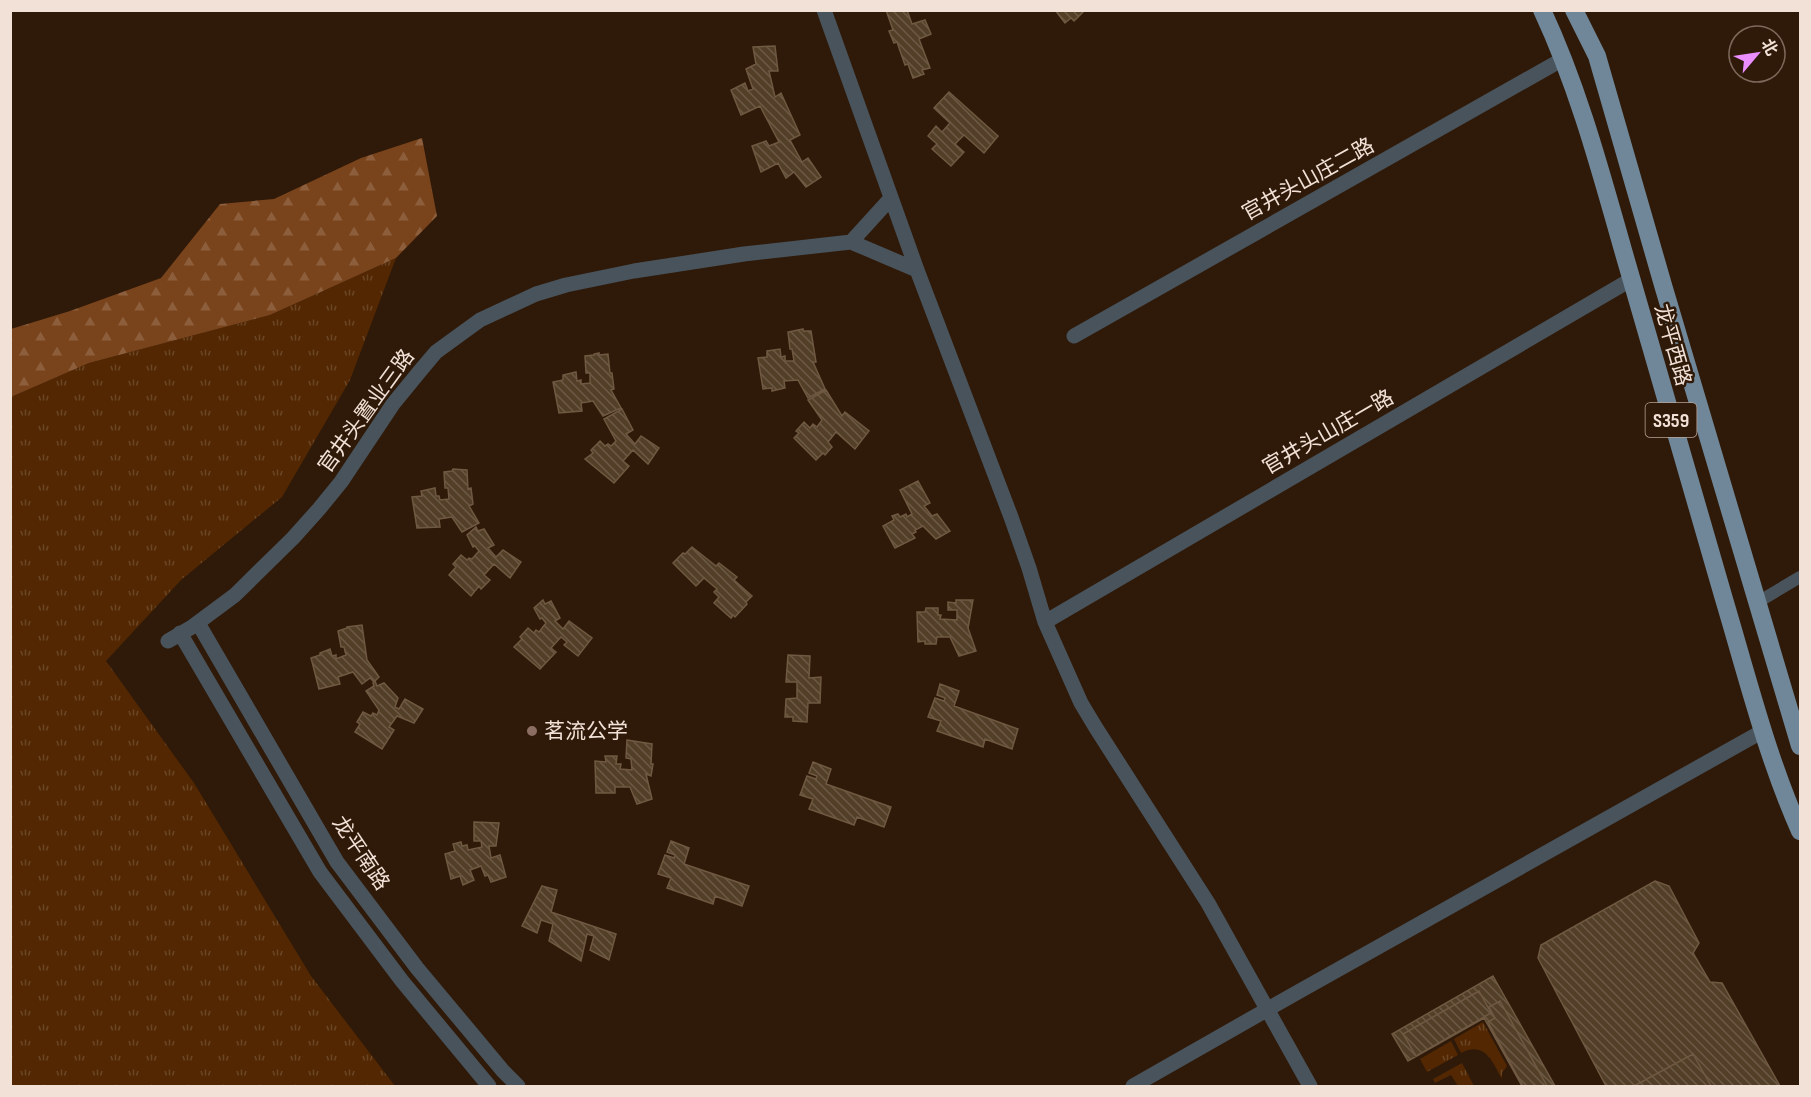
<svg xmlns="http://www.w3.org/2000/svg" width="1811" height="1097" font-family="'Sofia Sans Condensed','Noto Sans SC',sans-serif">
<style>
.grass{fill:url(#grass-tufts)}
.forest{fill:url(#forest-firs)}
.building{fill:url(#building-back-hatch);stroke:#6f5942;stroke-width:1.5}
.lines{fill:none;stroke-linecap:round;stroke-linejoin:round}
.minor{stroke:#48535c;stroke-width:12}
.tertiary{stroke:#48535c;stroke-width:15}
.primary{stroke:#6f8798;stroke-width:18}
.education-dot{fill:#8d6e63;stroke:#2f1908;stroke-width:2}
.labels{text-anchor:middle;stroke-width:5;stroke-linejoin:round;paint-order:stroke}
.shield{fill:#2f1908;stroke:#b8a599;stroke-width:1.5}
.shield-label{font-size:20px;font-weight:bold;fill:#f2e1d7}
.street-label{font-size:21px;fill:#f2e1d7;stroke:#2f1908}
.poi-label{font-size:21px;fill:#f2e1d7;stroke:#2f1908;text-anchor:start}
</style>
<defs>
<pattern id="grass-tufts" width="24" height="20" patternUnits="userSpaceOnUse" patternTransform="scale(1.5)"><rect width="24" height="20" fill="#522702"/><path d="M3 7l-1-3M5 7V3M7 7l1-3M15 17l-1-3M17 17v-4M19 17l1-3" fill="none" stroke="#6b4626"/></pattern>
<pattern id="forest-firs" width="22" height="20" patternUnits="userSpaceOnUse" patternTransform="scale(1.5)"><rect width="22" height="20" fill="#79431b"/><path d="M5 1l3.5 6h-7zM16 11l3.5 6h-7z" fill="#8c5e3b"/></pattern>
<pattern id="building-back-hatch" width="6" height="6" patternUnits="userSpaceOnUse" patternTransform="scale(1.5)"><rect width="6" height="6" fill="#533f28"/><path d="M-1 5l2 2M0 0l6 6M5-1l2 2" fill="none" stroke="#6c5a46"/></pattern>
</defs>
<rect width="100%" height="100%" fill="#2f1908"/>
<path class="grass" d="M 396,258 L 350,380 L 282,497 L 181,580 L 106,661 L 194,783 L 311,976 L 395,1086 L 11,1086 L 11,397 L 89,363 L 270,315 Z
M 1483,1022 L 1507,1066 L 1502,1073 L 1502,1079 C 1492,1061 1485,1041 1461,1053 L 1454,1039 Z
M 1451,1041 L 1458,1055 L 1427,1072 L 1420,1059 Z
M 1462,1063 L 1474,1086 L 1458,1086 L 1451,1075 L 1435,1083 L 1433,1079 Z"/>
<path class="forest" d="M 422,138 L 437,216 L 396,258 L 270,315 L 89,363 L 11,397 L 11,329 L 70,311 L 161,278 L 220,204 L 274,199 L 361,158 Z"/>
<path class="building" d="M 886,10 L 907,10 L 912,24 L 925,20 L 931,34 L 919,39 L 930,68 L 922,70 L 924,74 L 913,78 L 908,64 L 905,65 L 897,42 L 894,43 L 889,31 L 893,30 Z
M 1055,10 L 1082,10 L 1083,12 L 1074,21 L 1071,18 L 1065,23 Z
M 775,46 L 778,71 L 769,71 L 775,97 L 781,93 L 800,135 L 790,140 L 802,162 L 808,158 L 821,177 L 806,187 L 794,172 L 786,178 L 778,163 L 761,172 L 752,146 L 766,141 L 769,146 L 779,142 L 760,106 L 741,115 L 731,90 L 745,83 L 748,91 L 753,89 L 746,69 L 756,64 L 753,47 Z
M 949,92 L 998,136 L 984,153 L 964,135 L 955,144 L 964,152 L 951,166 L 932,149 L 937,144 L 928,136 L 936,126 L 942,132 L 950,123 L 934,108 Z
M 803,329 L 803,331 L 811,331 L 816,362 L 813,362 L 825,389 L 808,398 L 798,380 L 784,381 L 785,388 L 772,391 L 772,388 L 763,389 L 758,358 L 767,357 L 767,351 L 780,349 L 781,357 L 785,356 L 785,361 L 794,361 L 792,349 L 790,349 L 788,332 Z
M 599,353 L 599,355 L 608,354 L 610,373 L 612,373 L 614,389 L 611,390 L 621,408 L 603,416 L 593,401 L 581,403 L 582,411 L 559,413 L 553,382 L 563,380 L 563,375 L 576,372 L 577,381 L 581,380 L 581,384 L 590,383 L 590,373 L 586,373 L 585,356 L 594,355 L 594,354 Z
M 826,390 L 842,416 L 845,412 L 869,431 L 855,449 L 836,432 L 828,442 L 832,447 L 825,455 L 823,453 L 816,460 L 794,438 L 799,433 L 796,431 L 804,422 L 810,428 L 813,424 L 817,427 L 822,420 L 808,400 Z
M 622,409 L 633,430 L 626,434 L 635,444 L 641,436 L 659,448 L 648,464 L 633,450 L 623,461 L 629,466 L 614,483 L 585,459 L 593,453 L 591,450 L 600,441 L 605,446 L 608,444 L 611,446 L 616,441 L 604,419 Z
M 453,469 L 467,470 L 468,489 L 471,488 L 473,504 L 469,506 L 479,523 L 462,532 L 452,517 L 439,519 L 440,527 L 417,528 L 412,497 L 422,496 L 421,491 L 435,488 L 436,496 L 439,496 L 440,500 L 449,499 L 448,488 L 445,488 L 444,472 L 452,471 Z
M 918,481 L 930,503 L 924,506 L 932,516 L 937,514 L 950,531 L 936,539 L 923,526 L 915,530 L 916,532 L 912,534 L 915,538 L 895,548 L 883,526 L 894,520 L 892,516 L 898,514 L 900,517 L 906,514 L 907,517 L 912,514 L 900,490 Z
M 476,527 L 478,531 L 484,529 L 494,545 L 488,548 L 496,557 L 503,550 L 521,562 L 510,578 L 494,564 L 484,575 L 490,580 L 481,589 L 479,586 L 471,596 L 449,575 L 456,567 L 453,564 L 461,555 L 467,560 L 469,558 L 472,559 L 479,551 L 475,546 L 473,547 L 467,535 Z
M 692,547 L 716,566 L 719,563 L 737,577 L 734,580 L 752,596 L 746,602 L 747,604 L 735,617 L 733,615 L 731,618 L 714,603 L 719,597 L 714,592 L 717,589 L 704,578 L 696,586 L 673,563 L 683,553 L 685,554 Z
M 543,600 L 545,604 L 551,601 L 560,618 L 555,621 L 563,629 L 569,621 L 592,638 L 578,656 L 564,645 L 567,642 L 561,637 L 551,648 L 556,652 L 540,669 L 514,647 L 522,639 L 520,637 L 528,628 L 534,633 L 536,630 L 539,632 L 546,623 L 542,618 L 540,619 L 534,608 Z
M 956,600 L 973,600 L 968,628 L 976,651 L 959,656 L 950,637 L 937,637 L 936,644 L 925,644 L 925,641 L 918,642 L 917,612 L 925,612 L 926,608 L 938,608 L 938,615 L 941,615 L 940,619 L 957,620 L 957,610 L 948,610 L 948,602 L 956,603 Z
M 362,625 L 367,660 L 379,677 L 374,682 L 370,678 L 362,684 L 353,672 L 338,677 L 340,684 L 319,689 L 311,658 L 320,655 L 320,653 L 330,649 L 332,656 L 336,655 L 336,659 L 346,655 L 344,647 L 341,647 L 338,631 L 347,628 L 347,627 Z
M 788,655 L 810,656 L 809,678 L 821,677 L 820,703 L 808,703 L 807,722 L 793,721 L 793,717 L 785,717 L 786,699 L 797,698 L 797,682 L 786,682 Z
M 375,681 L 377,686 L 384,683 L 398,698 L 395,707 L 399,709 L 405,699 L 423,709 L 414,723 L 397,716 L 389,727 L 394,730 L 382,749 L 355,732 L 360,724 L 357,722 L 363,712 L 371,716 L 373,713 L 377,715 L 379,710 L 366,691 L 374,686 L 373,683 Z
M 940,684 L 959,691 L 954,706 L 1018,729 L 1012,749 L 985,739 L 983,747 L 937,731 L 941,721 L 928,717 L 935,698 L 944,701 L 945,698 L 937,695 Z
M 627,740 L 652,744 L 651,764 L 653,764 L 651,776 L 646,774 L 652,799 L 637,804 L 630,787 L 615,787 L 615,793 L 596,793 L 595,761 L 606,762 L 605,756 L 617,756 L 616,764 L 621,764 L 620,769 L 632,770 L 631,759 L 626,758 Z
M 813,762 L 831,769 L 826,784 L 891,807 L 884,827 L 857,817 L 854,825 L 809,809 L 813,799 L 800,795 L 807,776 L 816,779 L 817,776 L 809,773 Z
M 474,822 L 499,823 L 496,846 L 489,846 L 491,858 L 500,855 L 506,877 L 491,882 L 488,875 L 485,876 L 481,866 L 470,870 L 474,880 L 463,885 L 460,876 L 451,879 L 445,854 L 455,851 L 453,844 L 461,842 L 462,846 L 467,845 L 468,850 L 482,847 L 481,841 L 474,841 Z
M 671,841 L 689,848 L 684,864 L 749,886 L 742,906 L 715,896 L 713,904 L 667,888 L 671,878 L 658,874 L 665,855 L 674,858 L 675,855 L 667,852 Z
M 1655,881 L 1669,886 L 1699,943 L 1693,953 L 1710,982 L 1722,983 L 1780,1086 L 1606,1086 L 1538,958 L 1541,945 Z
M 542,886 L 557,890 L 551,912 L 616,934 L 609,960 L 590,950 L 594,936 L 587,934 L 581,961 L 549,941 L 553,924 L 541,920 L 537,933 L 522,926 Z
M 1493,976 L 1555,1086 L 1522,1086 L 1484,1018 L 1408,1061 L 1392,1034 Z
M 1479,991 L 1491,1013 L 1416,1056 L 1403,1034 Z
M 1500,1001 L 1547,1086 L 1523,1086 L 1488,1022 L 1495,1018 L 1489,1007 Z
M 1693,1054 L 1711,1086 L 1634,1086 Z"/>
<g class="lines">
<path class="minor" d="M 1758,602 L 1800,577"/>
<path class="tertiary" d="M 824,10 L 917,270 L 1011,517 L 1029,568 L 1045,622 L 1081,703 L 1096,728 L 1208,903 L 1310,1086
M 851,242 L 891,198
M 1074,336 L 1563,59
M 1045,622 L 1632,279
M 198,623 L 337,862 L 417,968 L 503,1071 L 518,1086
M 180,633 L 320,872 L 402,981 L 489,1086
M 168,641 L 192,627 L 235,595 L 293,538 L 319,509 L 341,482 L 393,404 L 420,371 L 436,352 L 480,320 L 536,294 L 566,285 L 634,271 L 744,254 L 851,242 L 917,270
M 1133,1086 L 1298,992 L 1763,731"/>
<path class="primary" d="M 1542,10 C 1578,87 1600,169 1623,250 C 1657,366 1690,483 1724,599 C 1747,676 1767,757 1800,831
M 1574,10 L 1597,56 L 1663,285 L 1800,746"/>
</g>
<circle class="education-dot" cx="532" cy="731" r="6"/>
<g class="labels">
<rect class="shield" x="1645.5" y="403" width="51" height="34" rx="4.5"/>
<g class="shield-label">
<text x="1671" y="427">S359</text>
</g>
<g class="street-label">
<text transform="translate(1308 179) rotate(-29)" y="7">官井头山庄二路</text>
<text transform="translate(1673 345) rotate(74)" y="7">龙平西路</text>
<text transform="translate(366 411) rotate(-54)" y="7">官井头置业三路</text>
<text transform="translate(1328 432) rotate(-30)" y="7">官井头山庄一路</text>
<text transform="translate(361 853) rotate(56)" y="7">龙平南路</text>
</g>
<g class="poi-label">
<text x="544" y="738">茗流公学</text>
</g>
</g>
<rect width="1811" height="1097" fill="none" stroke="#f2e1d7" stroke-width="24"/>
<g transform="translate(1757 54) rotate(61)"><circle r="28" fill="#2f1908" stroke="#7d695b" stroke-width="1.5"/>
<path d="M0-4.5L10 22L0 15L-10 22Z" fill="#ea8dfd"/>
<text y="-9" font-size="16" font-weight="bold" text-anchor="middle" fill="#f2e1d7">北</text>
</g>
</svg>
